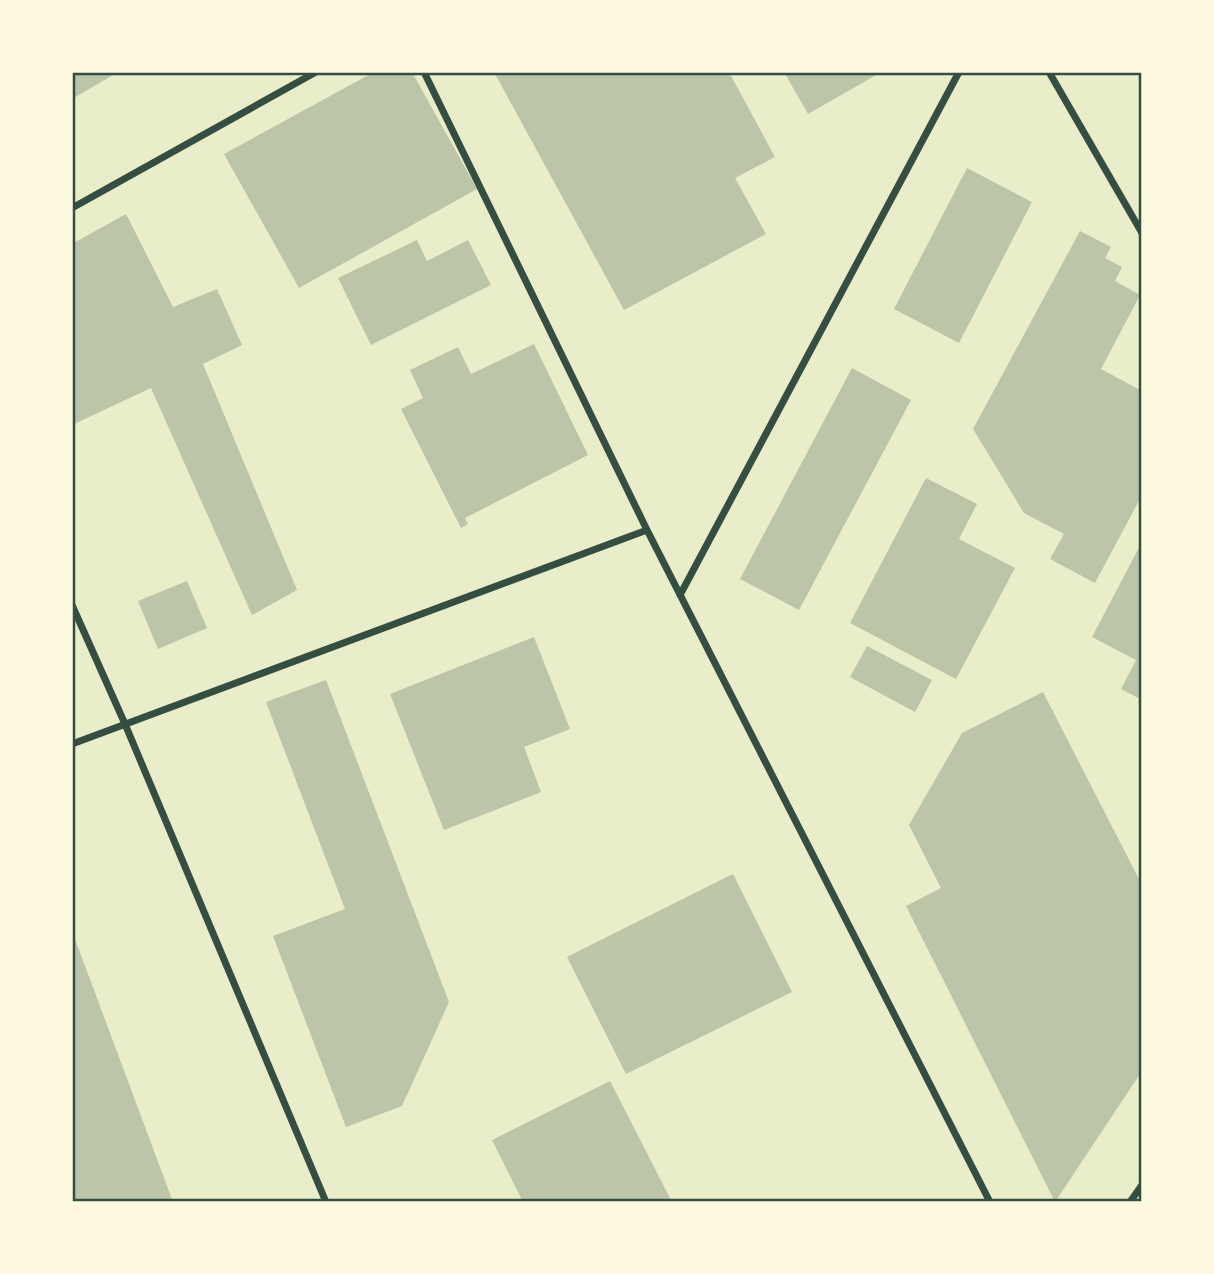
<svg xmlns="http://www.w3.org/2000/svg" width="1214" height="1274" font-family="'Varela Round',sans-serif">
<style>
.building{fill:#bcc5a7}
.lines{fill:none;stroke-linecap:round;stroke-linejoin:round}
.minor{stroke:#344e41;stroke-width:7}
.neatline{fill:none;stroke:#344e41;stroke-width:2.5}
</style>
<rect width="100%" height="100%" fill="#e9edc9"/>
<path class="building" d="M 72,72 L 118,72 L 72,99 Z
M 374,72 L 412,72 L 477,189 L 299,288 L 224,154 Z
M 494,72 L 729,72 L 775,157 L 735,178 L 766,234 L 624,310 Z
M 784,72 L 877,72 L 878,74 L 808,114 Z
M 967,168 L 1032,202 L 959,343 L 894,309 Z
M 126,214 L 173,307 L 217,289 L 242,345 L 203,364 L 297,590 L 252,615 L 151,388 L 72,425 L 72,244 Z
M 1080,231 L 1111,247 L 1105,258 L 1122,267 L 1115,281 L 1140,295 L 1101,369 L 1142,391 L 1142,495 L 1095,583 L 1050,559 L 1064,534 L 1024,513 L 973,429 Z
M 417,240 L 427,261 L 468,240 L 491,285 L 371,345 L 338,278 Z
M 534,344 L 588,455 L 465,518 L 468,524 L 461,528 L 401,409 L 423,398 L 410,370 L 458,347 L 471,374 Z
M 852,368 L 911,400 L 799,610 L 740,579 Z
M 926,478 L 977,504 L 959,539 L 1015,568 L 956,679 L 850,623 Z
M 1142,542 L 1142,700 L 1121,689 L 1136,660 L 1092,637 Z
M 187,581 L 207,628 L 158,649 L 138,601 Z
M 534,637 L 570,729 L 524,747 L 541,792 L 444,830 L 390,694 Z
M 867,646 L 932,680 L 915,712 L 850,677 Z
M 326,680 L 449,1002 L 402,1106 L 346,1127 L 273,936 L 345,909 L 266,702 Z
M 1043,692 L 1142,885 L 1142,1071 L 1055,1202 L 906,906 L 941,888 L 909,825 L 962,733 Z
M 733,874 L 792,992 L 626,1074 L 567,957 Z
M 72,931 L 173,1202 L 72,1202 Z
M 610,1081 L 672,1202 L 523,1202 L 492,1140 Z"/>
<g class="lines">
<path class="minor" d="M 424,72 L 647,530 L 990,1202
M 1049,72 L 1142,233
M 72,208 L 316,72
M 680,595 L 959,72
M 72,605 L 125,724 L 326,1202
M 72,744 L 647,530
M 1130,1202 L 1142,1185"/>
</g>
<rect width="1214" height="1274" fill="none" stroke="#fefae0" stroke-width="147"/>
<rect x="74" y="74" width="1066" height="1126" class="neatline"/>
</svg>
